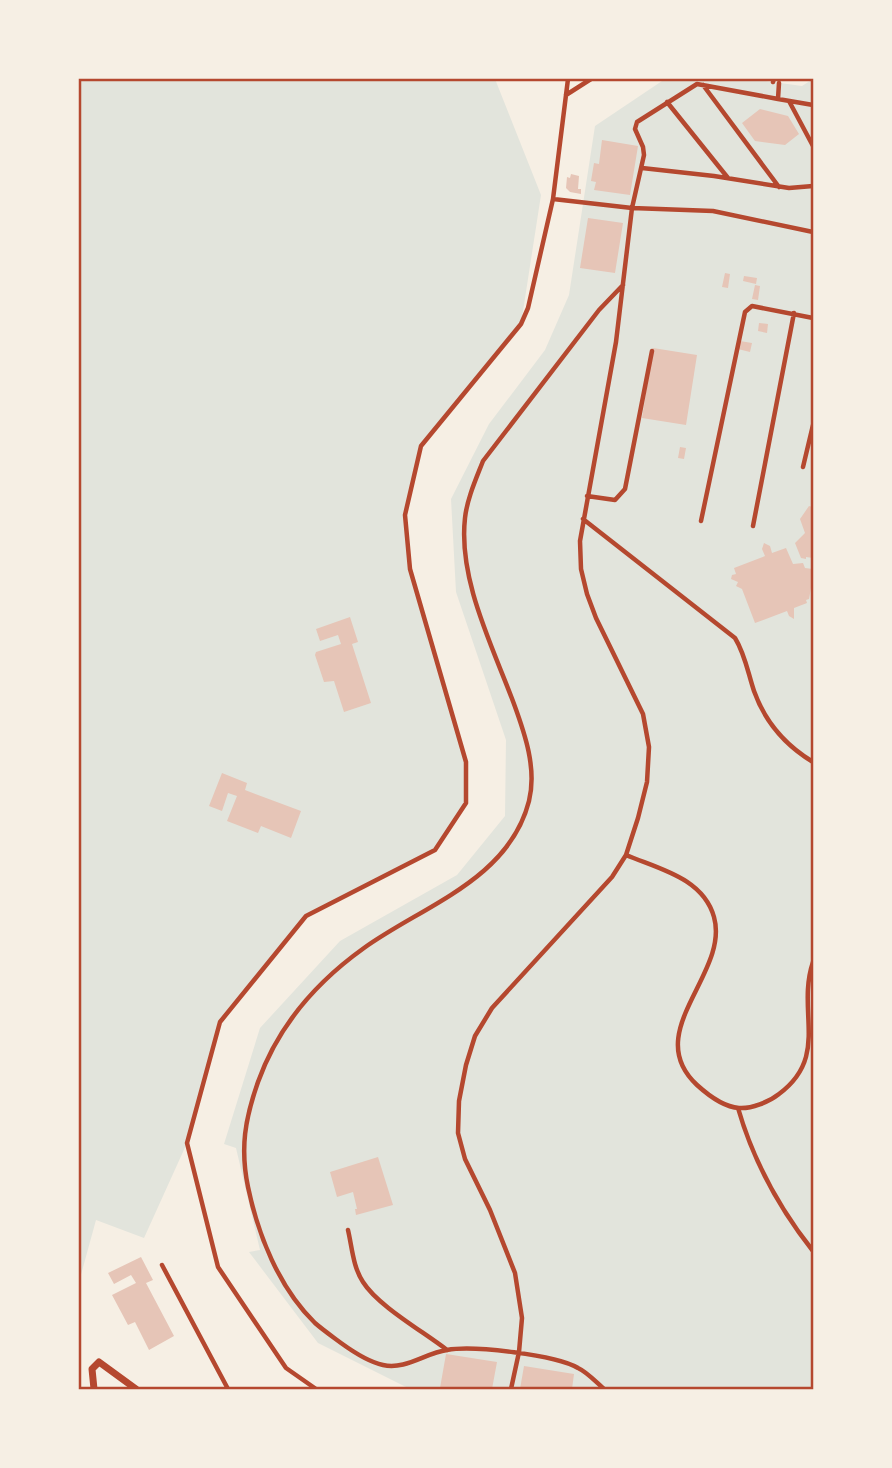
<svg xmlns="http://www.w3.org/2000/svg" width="892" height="1468" font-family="Jost,sans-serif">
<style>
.green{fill:#e2e4dc}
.building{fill:#e6c5b7}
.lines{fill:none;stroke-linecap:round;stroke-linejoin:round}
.service{stroke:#b5482f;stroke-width:4.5}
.minor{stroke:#b5482f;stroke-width:7}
.neatline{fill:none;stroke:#b5482f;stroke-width:2.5}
</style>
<rect width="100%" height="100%" fill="#f6efe4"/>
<path class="green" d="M 79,79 L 495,79 L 541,195 L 521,324 L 421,446 L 405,515 L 410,569 L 466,762 L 466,803 L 435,850 L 306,916 L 220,1022 L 187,1143 L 144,1238 L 96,1220 L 79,1282 Z
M 665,79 L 752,79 L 802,86 L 813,79 L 813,1389 L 410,1389 L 318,1343 L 249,1252 L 260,1250 L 236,1148 L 224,1144 L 260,1028 L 340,941 L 457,875 L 505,816 L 506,740 L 456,592 L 451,499 L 489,424 L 545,350 L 569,295 L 595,126 Z"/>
<path class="building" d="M 760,109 L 788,116 L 799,134 L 785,145 L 755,141 L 742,123 Z
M 602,140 L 638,146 L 630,195 L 594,190 L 596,182 L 591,181 L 594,163 L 599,164 Z
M 571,174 L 579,176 L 578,189 L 581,189 L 581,194 L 570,192 L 566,188 L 567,177 L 570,178 Z
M 588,218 L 623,223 L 615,273 L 580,268 Z
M 725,273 L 730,274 L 728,288 L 722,287 Z
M 744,276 L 757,278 L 756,284 L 743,281 Z
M 755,285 L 760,286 L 758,300 L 752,299 Z
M 759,323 L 768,324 L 767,333 L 758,331 Z
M 740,341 L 752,343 L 750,352 L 738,349 Z
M 653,348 L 697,355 L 686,425 L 642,418 Z
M 680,447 L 686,448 L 684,459 L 678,458 Z
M 809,506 L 813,507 L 813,558 L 806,557 L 806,559 L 801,558 L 795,543 L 805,533 L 800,519 Z
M 764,543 L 770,546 L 772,553 L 786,548 L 793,564 L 803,563 L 805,568 L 813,569 L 813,589 L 811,588 L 809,599 L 806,600 L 807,603 L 794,608 L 794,619 L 789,616 L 787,611 L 755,623 L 742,589 L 736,586 L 738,582 L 731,579 L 732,575 L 736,574 L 734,568 L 765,556 L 762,549 Z
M 350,617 L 358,642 L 352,644 L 371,703 L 344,712 L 334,681 L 324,682 L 315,655 L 316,652 L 341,644 L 338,635 L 320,641 L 316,629 Z
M 222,773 L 247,783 L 245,790 L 301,811 L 291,838 L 261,826 L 258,833 L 227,821 L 237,796 L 228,793 L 222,811 L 209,806 Z
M 378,1157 L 393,1205 L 356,1215 L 355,1209 L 357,1209 L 353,1192 L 337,1197 L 330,1172 Z
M 141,1257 L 153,1280 L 146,1283 L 174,1336 L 149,1350 L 135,1322 L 128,1325 L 112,1295 L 136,1283 L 131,1275 L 114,1284 L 108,1273 Z
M 446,1354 L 497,1362 L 492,1389 L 440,1388 Z
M 524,1366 L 574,1374 L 572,1389 L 520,1389 Z"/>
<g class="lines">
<path class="service" d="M 773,82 L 774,79
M 779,83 L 778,99 L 813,105
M 703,85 L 779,187
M 566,95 L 591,79
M 778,99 L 697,84 L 637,122 L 635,129 L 643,147 L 644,155 L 632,208 L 713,211 L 813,232
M 789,101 L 813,146
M 667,102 L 728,178
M 642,168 L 714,176 L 789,188 L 813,186
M 803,467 L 813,425
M 587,496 L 615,500 L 625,489 L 652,351
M 583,519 L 735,638 C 745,654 748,673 754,691 C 765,722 785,745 813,762
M 701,521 L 745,312 L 752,306 L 813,318
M 753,526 L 794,313
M 626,855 C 659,869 703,878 714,917 C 730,974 640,1032 697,1085 C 708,1095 723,1107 739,1108 C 751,1109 769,1102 779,1094 C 830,1056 796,1012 813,962
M 738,1108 C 753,1160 779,1208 813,1251
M 348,1230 C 352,1247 353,1267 363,1282 C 378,1306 424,1332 447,1350
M 162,1265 L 228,1389
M 316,1389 L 286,1368 L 218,1267 L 187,1143 L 220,1022 L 306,916 L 435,850 L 466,803 L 466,762 L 410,569 L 405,515 L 421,446 L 521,324 L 528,308 L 553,199 L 568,79
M 511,1389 L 519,1352 L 522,1318 L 515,1273 L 490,1210 L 465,1159 L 458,1133 L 459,1101 L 466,1065 L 475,1036 L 492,1008 L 612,877 L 626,855 L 638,818 L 647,782 L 649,747 L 643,714 L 596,618 L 587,594 L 581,569 L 580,541 L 616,342 L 632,208 L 553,199
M 604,1389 C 596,1382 587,1372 578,1368 C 556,1355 473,1345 447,1350 C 425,1353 406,1370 383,1365 C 369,1362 352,1351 341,1343 C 333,1337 323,1330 315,1323 C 279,1288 258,1235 248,1187 C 240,1148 245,1119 258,1082 C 278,1026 315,983 364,948 C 422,906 509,880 529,801 C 537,769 525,734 514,704 C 493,647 458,580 465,518 C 467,499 476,479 483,461 L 599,310 L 623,285"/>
<path class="minor" d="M 94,1389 L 92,1369 L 99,1362 L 136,1389"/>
</g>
<rect width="892" height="1468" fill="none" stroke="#f6efe4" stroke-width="161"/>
<rect x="80" y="80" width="732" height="1308" class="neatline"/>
</svg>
